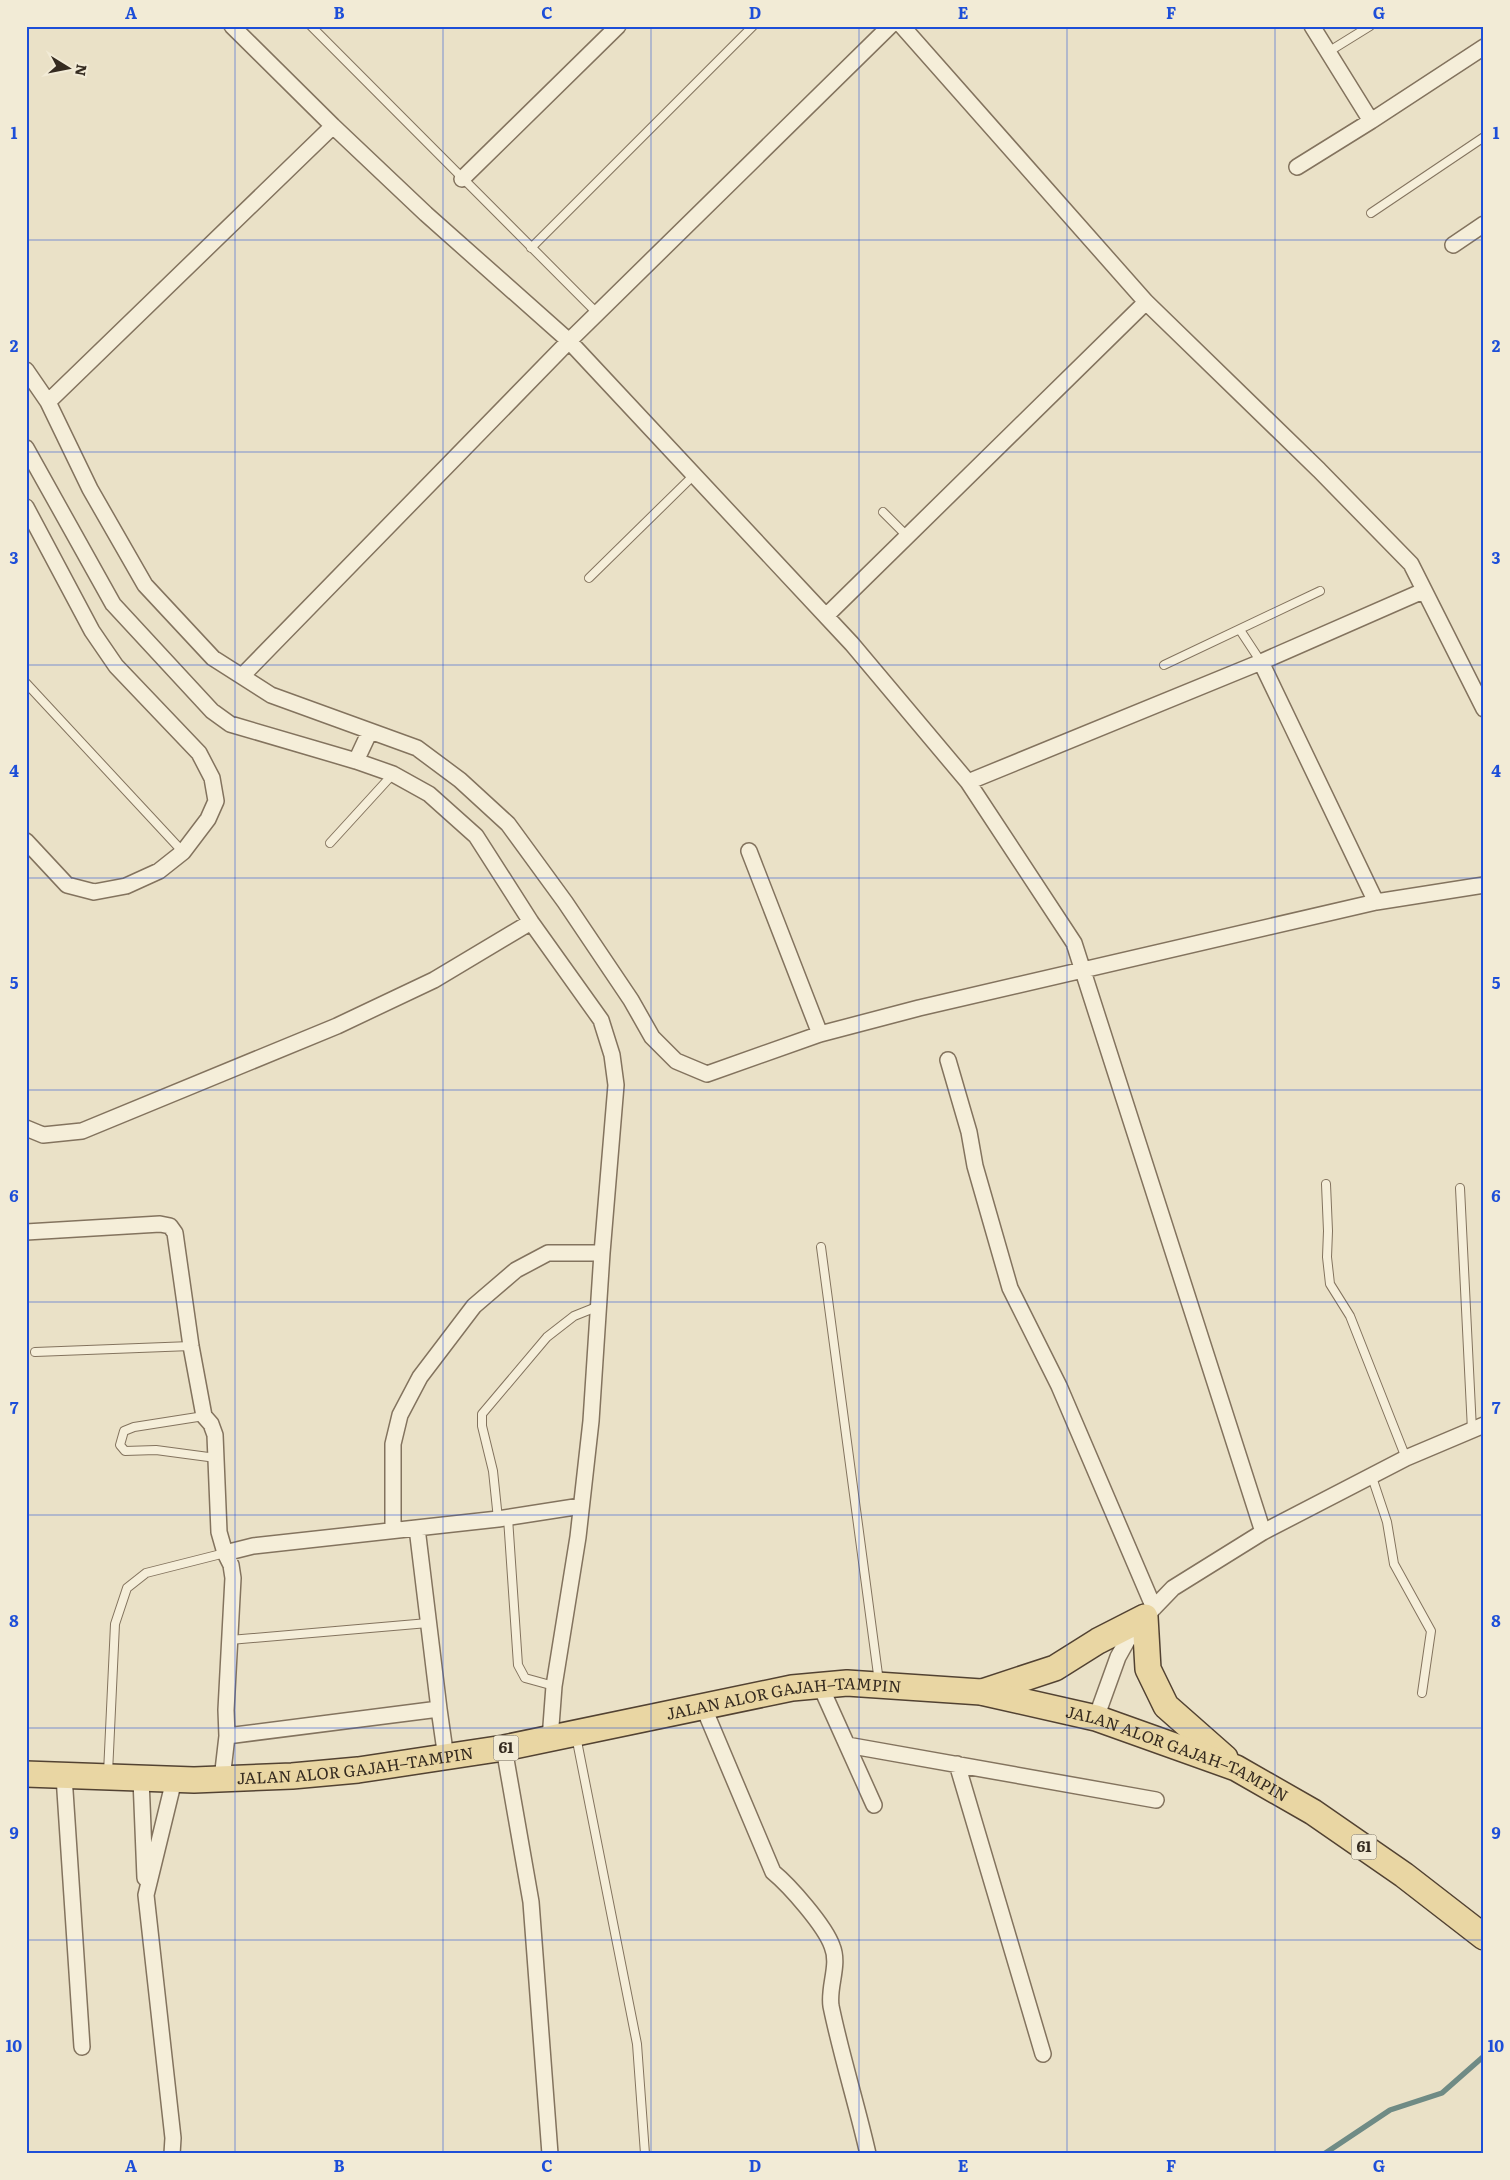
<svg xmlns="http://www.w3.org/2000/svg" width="1510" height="2180" font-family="Literata,serif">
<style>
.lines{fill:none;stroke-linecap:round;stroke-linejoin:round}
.stream{stroke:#6f8b85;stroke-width:5.5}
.lane-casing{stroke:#83735e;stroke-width:10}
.street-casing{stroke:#83735e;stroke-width:18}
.primary-casing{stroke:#524232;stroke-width:28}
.lane{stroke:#f5eed9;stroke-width:8}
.street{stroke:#f5eed9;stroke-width:15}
.primary{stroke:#e9d6a3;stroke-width:25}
.grid{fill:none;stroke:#1d4ed8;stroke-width:1;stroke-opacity:0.55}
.labels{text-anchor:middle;stroke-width:4;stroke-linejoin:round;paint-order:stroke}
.shield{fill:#f2ebd6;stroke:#6e6557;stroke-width:1}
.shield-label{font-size:15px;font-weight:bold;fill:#352b20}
.street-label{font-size:16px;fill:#352b20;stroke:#f2ebd6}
.neatline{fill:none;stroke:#1d4ed8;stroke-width:2}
.grid-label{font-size:16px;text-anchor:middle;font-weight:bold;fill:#1d4ed8}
</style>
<rect width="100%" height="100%" fill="#eae1c7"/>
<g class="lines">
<path class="stream" d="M 1324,2154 L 1390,2110 L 1442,2093 L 1484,2056"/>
<defs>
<path id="lane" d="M 311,26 L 598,314
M 1328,52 L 1370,26
M 1371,213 L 1484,137
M 531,248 L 753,26
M 883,512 L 908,537
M 589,578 L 694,475
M 1240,630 L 1261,662
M 1164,665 L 1320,591
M 26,683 L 183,852
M 330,843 L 393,774
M 1326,1184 L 1328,1231 L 1327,1257 L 1330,1284 L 1350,1316 L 1406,1458
M 1460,1188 L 1472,1430
M 821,1247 L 879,1682
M 35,1352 L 191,1346
M 204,1416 L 134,1427 L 124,1431 L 120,1445 L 125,1451 L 156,1450 L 216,1458
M 1372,1477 L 1387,1522 L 1394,1564 L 1431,1631 L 1422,1693
M 508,1518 L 518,1665 L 525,1678 L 554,1686
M 498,1519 L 493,1471 L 482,1426 L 482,1414 L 547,1337 L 574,1316 L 599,1306
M 230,1640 L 428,1623
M 576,1736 L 637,2044 L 645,2154
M 108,1773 L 115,1624 L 127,1588 L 146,1573 L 225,1553"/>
<path id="street" d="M 232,26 L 333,126 L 426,214 L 569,341 L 852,644 L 968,782 L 1074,943 L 1263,1532
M 902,26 L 1146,302 L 1319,470 L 1411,564 L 1484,709
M 1312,26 L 1371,121 L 1484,47
M 1297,167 L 1371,121
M 462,179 L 618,26
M 1453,245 L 1484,224
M 26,370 L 48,402 L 90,489 L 145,585 L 213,658 L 271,695 L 417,748 L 460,780 L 508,824 L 565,902 L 631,1000 L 652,1037 L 676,1061 L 707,1074 L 820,1034 L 919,1008 L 1376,902 L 1484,885
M 48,402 L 333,126
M 26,448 L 113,604 L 212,711 L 230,724 L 356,761 L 393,774 L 429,794 L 476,836 L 531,922 L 601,1020 L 612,1055 L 616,1085 L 602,1253 L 591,1421 L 578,1537 L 554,1686 L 550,1739
M 26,507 L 92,631 L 116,666 L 199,753 L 212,778 L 216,801 L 208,819 L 183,852 L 159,871 L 126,886 L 94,892 L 67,885 L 26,841
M 826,616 L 1146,302
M 1261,662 L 1376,902
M 242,676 L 569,341 L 890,26
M 356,761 L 370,731
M 968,782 L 1261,662 L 1423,591
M 749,851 L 820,1034
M 948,1060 L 969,1132 L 975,1166 L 1010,1288 L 1059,1386 L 1154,1608
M 26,1128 L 43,1135 L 82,1131 L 337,1026 L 434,980 L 531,922
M 26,1232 L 160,1224 L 170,1226 L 175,1233 L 191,1346 L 204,1416 L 211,1424 L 215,1435 L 219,1532 L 225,1553 L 231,1565 L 233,1578 L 226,1710 L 227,1736
M 417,1528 L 439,1709
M 393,1530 L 393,1444 L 400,1415 L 420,1377 L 474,1306 L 516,1270 L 548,1253 L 602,1253
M 225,1553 L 253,1546 L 498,1519 L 581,1506
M 820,1685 L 874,1805
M 703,1706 L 773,1872 C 790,1886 825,1926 832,1946 C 840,1965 828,1986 831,2006 C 841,2055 857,2105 868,2154
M 1096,1718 L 1118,1657 L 1128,1639 L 1145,1617 L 1173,1588 L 1263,1532 L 1406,1458 L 1484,1425
M 847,1745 L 1156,1800
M 504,1748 L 531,1902 L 550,2154
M 957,1764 L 1043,2054
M 64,1776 L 82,2047
M 141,1779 L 145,1878
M 222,1779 L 227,1736 L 431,1710 L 439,1709 L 446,1758
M 172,2154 L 173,2138 L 146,1895 L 174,1780"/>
<g id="primary">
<path d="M 982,1692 L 1055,1668 L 1098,1641 L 1145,1617 L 1148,1669 L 1166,1706 L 1225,1758"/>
<path id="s1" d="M 26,1774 L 194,1780 L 292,1776 L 358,1770 L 504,1748 L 792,1688 L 847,1683 L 981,1692 L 1096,1718 L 1236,1768 L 1313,1812 L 1404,1875 L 1484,1937"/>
</g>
</defs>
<use href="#lane" class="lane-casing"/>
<use href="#street" class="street-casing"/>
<use href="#primary" class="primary-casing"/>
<use href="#lane" class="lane"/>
<use href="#street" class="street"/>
<use href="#primary" class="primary"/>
</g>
<path class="grid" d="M 235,26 L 235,2154M 443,26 L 443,2154M 651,26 L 651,2154M 859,26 L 859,2154M 1067,26 L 1067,2154M 1275,26 L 1275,2154M 26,240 L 1484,240M 26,452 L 1484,452M 26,665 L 1484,665M 26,878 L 1484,878M 26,1090 L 1484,1090M 26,1302 L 1484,1302M 26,1515 L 1484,1515M 26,1728 L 1484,1728M 26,1940 L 1484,1940"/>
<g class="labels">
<g class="shield">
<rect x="493.5" y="1735.5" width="25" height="25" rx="4"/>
<rect x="1351.5" y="1834.5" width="25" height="25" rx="4"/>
</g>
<g class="shield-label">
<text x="506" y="1753">61</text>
<text x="1364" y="1852">61</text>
</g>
<g class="street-label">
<text dy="6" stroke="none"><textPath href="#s1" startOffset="765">JALAN ALOR GAJAH–TAMPIN</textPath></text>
<text dy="6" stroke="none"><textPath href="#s1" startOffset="1170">JALAN ALOR GAJAH–TAMPIN</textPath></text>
<text dy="6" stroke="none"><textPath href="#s1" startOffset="330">JALAN ALOR GAJAH–TAMPIN</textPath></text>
</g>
</g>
<rect width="1510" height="2180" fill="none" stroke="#f2ebd6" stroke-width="55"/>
<g transform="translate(68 68) rotate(100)" stroke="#f2ebd6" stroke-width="4" paint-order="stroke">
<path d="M0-4L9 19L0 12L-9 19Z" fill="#352b20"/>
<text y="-8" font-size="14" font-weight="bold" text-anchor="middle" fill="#352b20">N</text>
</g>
<rect x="28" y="28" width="1454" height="2124" class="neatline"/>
<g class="grid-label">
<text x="131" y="19">A</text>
<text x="339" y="19">B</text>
<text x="547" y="19">C</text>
<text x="755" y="19">D</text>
<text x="963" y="19">E</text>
<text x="1171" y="19">F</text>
<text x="1379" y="19">G</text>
<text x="14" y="139">1</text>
<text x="1496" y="139">1</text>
<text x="14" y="352">2</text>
<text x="1496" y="352">2</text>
<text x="14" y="564">3</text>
<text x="1496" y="564">3</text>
<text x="14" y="777">4</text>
<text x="1496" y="777">4</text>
<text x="14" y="989">5</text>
<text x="1496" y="989">5</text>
<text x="14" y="1202">6</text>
<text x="1496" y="1202">6</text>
<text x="14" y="1414">7</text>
<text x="1496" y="1414">7</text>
<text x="14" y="1627">8</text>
<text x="1496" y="1627">8</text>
<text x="14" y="1839">9</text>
<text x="1496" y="1839">9</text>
<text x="14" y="2052">10</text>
<text x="1496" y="2052">10</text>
<text x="131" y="2172">A</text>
<text x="339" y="2172">B</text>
<text x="547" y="2172">C</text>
<text x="755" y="2172">D</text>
<text x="963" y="2172">E</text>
<text x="1171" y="2172">F</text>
<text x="1379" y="2172">G</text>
</g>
</svg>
